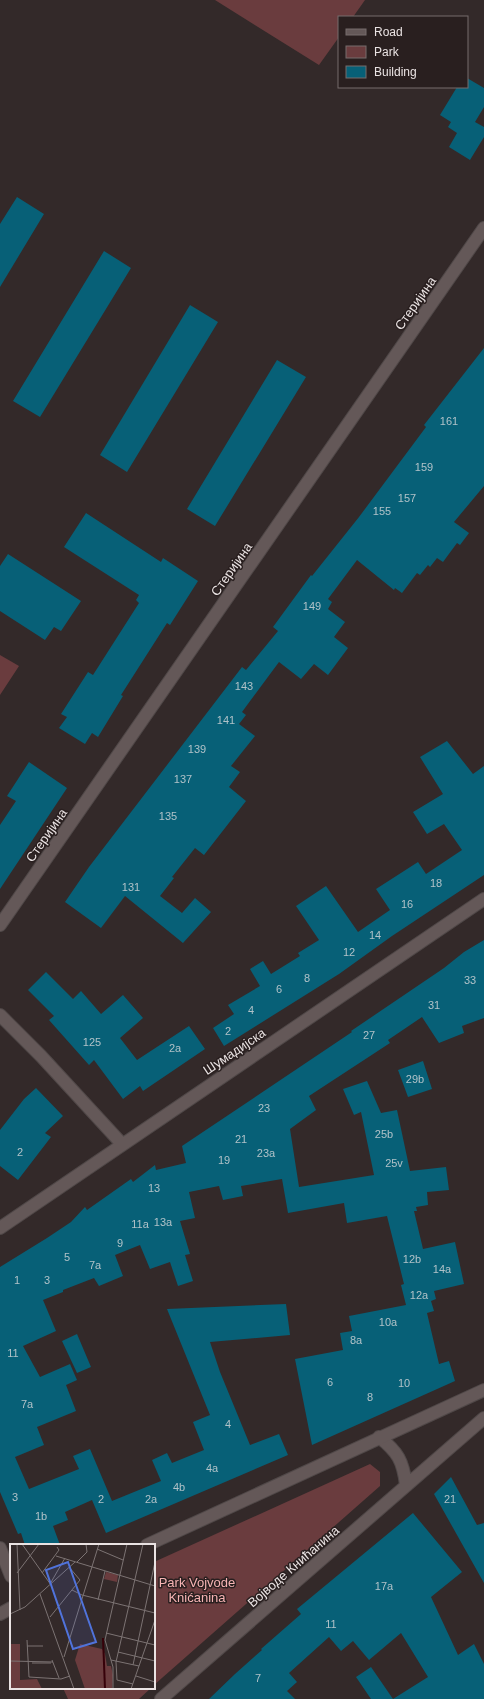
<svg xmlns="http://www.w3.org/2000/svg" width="484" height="1699" font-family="Helvetica,sans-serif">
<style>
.green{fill:#6a3c3e}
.building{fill:#076077}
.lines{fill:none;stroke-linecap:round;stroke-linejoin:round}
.street-casing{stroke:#504848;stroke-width:14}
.secondary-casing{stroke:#504848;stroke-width:14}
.street{stroke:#645858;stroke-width:12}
.secondary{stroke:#645858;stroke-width:12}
.labels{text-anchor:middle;stroke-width:3;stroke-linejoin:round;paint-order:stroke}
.number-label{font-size:11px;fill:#b1c2c8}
.street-label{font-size:13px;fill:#eae3e3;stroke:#291f1f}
.park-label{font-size:13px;fill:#f7b4b4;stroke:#291f1f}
.inset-river{fill:none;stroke:#360109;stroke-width:2}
.inset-road{fill:none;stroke:#7c7373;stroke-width:1}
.view{fill:#5073db;fill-opacity:0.15;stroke:#5073db;stroke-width:2}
.inset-edge{fill:none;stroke:#eae3e3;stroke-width:2}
</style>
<rect width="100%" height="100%" fill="#332929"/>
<path class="green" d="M 215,0 L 365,0 L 353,17 L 339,17 L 339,37 L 319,65 Z
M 0,655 L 19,666 L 0,695 Z
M 370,1464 L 380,1472 L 380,1486 L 154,1685 L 154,1562 Z
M 63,1688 L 151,1688 L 139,1699 L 68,1699 Z"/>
<path class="building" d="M 467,78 L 484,88 L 484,107 L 475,122 L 484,127 L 484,137 L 470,160 L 449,147 L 457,133 L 448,127 L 451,122 L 440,115 L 457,87 L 467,87 Z
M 17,197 L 44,214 L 0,287 L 0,224 Z
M 104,251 L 131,268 L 40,417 L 13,401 Z
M 190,305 L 218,322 L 127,472 L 100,455 Z
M 484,348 L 484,486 L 454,522 L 469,533 L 460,545 L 457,543 L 443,562 L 437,558 L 430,567 L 428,565 L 420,575 L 417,573 L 402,593 L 395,588 L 394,590 L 357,560 L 328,599 L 332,602 L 328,609 L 345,622 L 334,637 L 348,648 L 328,675 L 314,664 L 301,679 L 279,662 L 242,712 L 246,715 L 239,724 L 255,736 L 231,766 L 240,772 L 229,787 L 246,801 L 204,855 L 195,848 L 172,877 L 174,878 L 160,896 L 182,913 L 195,898 L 211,912 L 183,943 L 125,896 L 101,928 L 65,902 L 89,867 L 242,667 L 246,670 L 278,631 L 273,627 L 311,575 L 312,576 L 359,517 L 426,427 L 424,425 Z
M 277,360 L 306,377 L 215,526 L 187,509 Z
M 86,513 L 161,562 L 163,558 L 198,581 L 170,625 L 167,623 L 121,695 L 123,696 L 98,737 L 92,733 L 85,744 L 59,728 L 67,717 L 61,714 L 88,672 L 93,675 L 139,603 L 136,600 L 139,595 L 64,547 Z
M 8,554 L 81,601 L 61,631 L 54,627 L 45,640 L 0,611 L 0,566 Z
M 447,741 L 473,774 L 484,766 L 484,875 L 392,936 L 339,974 L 224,1046 L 213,1028 L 234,1014 L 228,1005 L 260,986 L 250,969 L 263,961 L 271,974 L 300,956 L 298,953 L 319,940 L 296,906 L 326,886 L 358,932 L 390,910 L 376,889 L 418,862 L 426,874 L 462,850 L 444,824 L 427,834 L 413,812 L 443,794 L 420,757 Z
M 29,762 L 67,788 L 0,889 L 0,825 L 16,801 L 7,796 Z
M 484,940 L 484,1018 L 462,1026 L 464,1033 L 439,1043 L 422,1017 L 388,1040 L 390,1043 L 309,1096 L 316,1110 L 290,1129 L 299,1187 L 374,1175 L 361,1112 L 354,1115 L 343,1089 L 367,1081 L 381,1113 L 397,1110 L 410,1171 L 446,1167 L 449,1190 L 427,1192 L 428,1205 L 416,1207 L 417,1211 L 414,1211 L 423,1249 L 455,1242 L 464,1284 L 434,1291 L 436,1299 L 431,1301 L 434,1311 L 427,1313 L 439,1364 L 449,1361 L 455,1381 L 312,1445 L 295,1359 L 343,1350 L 340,1333 L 352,1331 L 349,1316 L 406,1305 L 401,1285 L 404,1284 L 387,1216 L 347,1223 L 344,1203 L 288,1213 L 282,1179 L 241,1186 L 243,1196 L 223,1200 L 219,1186 L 189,1192 L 195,1218 L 180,1221 L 190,1254 L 185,1255 L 193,1281 L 178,1286 L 170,1262 L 150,1269 L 140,1245 L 115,1255 L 123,1276 L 99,1286 L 94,1278 L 63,1290 L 63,1292 L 43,1300 L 56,1331 L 23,1346 L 40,1377 L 70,1364 L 77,1380 L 66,1385 L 76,1411 L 37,1427 L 44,1445 L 15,1457 L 29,1489 L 79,1469 L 73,1456 L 90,1449 L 112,1501 L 161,1481 L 152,1460 L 167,1453 L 172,1463 L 204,1450 L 193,1422 L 210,1415 L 167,1309 L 286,1304 L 290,1335 L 210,1342 L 220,1372 L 250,1445 L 279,1434 L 288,1455 L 106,1533 L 92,1500 L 65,1512 L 68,1520 L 53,1526 L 60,1545 L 25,1545 L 21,1533 L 18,1534 L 0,1492 L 0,1267 L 47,1238 L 71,1222 L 85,1207 L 87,1210 L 131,1179 L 133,1182 L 155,1165 L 156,1170 L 186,1163 L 182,1146 L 352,1032 L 351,1031 L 444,968 L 464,952 Z
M 46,972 L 73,999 L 81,991 L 101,1014 L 123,995 L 143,1018 L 120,1038 L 137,1060 L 189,1026 L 205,1049 L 143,1091 L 140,1086 L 123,1099 L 94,1060 L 89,1065 L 49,1020 L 54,1016 L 28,990 Z
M 423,1061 L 432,1089 L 408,1097 L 398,1070 Z
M 36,1088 L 63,1116 L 45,1133 L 51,1137 L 18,1180 L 0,1166 L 0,1130 L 24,1099 Z
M 77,1334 L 91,1367 L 77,1373 L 62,1341 Z
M 451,1477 L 477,1525 L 484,1523 L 484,1583 L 434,1494 Z
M 413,1513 L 462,1572 L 431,1597 L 458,1655 L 474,1644 L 484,1664 L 484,1699 L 393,1699 L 428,1677 L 401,1633 L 369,1660 L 353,1641 L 341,1651 L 329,1637 L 289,1673 L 297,1682 L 287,1691 L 295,1699 L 209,1699 L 235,1674 L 262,1650 L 261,1649 L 301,1614 L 297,1609 Z
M 371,1667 L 393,1699 L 371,1699 L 356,1677 Z"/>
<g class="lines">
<defs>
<path id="street" d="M 0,925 L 484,228
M 0,1015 L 41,1056 L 122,1144
M 0,1228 L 484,899
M 379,1437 C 398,1452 403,1461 406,1485
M 0,1548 L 11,1576
M 161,1699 L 484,1418"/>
<path id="secondary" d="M 147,1545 L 484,1390
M 0,1614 L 11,1608"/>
</defs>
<use href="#street" class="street-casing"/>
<use href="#secondary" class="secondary-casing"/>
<use href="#street" class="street"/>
<use href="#secondary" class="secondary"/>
</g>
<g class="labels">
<g class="number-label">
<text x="449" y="425">161</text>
<text x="424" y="471">159</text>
<text x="407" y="502">157</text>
<text x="382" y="515">155</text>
<text x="312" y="610">149</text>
<text x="244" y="690">143</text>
<text x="226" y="724">141</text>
<text x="197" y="753">139</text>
<text x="183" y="783">137</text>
<text x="168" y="820">135</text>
<text x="436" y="887">18</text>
<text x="131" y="891">131</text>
<text x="407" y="908">16</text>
<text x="375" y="939">14</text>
<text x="349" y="956">12</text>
<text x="307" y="982">8</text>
<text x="470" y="984">33</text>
<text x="279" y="993">6</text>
<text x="434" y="1009">31</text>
<text x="251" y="1014">4</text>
<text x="228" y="1035">2</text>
<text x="369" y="1039">27</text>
<text x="92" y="1046">125</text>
<text x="175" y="1052">2a</text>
<text x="415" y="1083">29b</text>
<text x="264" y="1112">23</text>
<text x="384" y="1138">25b</text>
<text x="241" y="1143">21</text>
<text x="20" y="1156">2</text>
<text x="266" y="1157">23a</text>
<text x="224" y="1164">19</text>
<text x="394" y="1167">25v</text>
<text x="154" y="1192">13</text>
<text x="163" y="1226">13a</text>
<text x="140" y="1228">11a</text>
<text x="120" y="1247">9</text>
<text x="67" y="1261">5</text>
<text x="412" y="1263">12b</text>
<text x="95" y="1269">7a</text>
<text x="442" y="1273">14a</text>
<text x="17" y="1284">1</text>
<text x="47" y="1284">3</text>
<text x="419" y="1299">12a</text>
<text x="388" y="1326">10a</text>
<text x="356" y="1344">8a</text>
<text x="13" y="1357">11</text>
<text x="330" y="1386">6</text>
<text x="404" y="1387">10</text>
<text x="370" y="1401">8</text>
<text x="27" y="1408">7a</text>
<text x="228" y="1428">4</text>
<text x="212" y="1472">4a</text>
<text x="179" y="1491">4b</text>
<text x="15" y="1501">3</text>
<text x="101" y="1503">2</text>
<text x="151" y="1503">2a</text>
<text x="450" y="1503">21</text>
<text x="41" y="1520">1b</text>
<text x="384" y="1590">17a</text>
<text x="331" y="1628">11</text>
<text x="258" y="1682">7</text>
</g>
<g class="street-label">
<text transform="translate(415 303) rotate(-55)" y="5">Стеријина</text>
<text transform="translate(231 569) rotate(-55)" y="5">Стеријина</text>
<text transform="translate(46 835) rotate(-55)" y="5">Стеријина</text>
<text transform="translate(234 1051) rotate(-34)" y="5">Шумадијска</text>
<text transform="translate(293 1566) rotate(-41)" y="5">Војводе Книћанина</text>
</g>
<g class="park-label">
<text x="197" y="1587">Park Vojvode<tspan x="197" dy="15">Knićanina</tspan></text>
</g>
</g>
<g transform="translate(10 1544)">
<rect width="145" height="145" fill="#332929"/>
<path d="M 96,28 L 108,31 L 107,38 L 94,35 ZM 0,100 L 10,100 L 10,136 L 27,135 L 32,145 L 0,145 ZM 70,100 L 92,105 L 95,110 L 97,122 L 101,122 L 103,131 L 102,145 L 75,145 L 65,116 Z" fill="#6a3c3e"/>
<path class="inset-river" d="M 93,94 L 95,145"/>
<path class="inset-road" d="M 7,0 L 10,66M 12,0 L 41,41M 87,5 L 113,16M 46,12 L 145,42M 67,18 L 77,8 L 76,0M 7,29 L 29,0M 32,29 L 49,6 L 47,3M 40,40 L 55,14M 62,46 L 72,51 L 145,69M 30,50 L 64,145M 88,56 L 95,27M 0,70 L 15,63 L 65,18M 40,73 L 70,36 L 59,23M 96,89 L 145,101M 17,96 L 19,133 L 51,135 L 60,132M 17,102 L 33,102M 108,108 L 145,117M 54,113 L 89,0M 42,116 L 49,134M 101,116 L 129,122M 0,117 L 43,118M 22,119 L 41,119M 123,121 L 145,18M 126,132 L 145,138M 123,140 L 107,136 L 106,118 L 133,0M 103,145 L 103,123 L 95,96 L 117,0M 121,145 L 145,76"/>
<path class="view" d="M 58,18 L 86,98 L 63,105 L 36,26 Z"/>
<rect width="145" height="145" class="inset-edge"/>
</g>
<rect x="338" y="16" width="130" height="72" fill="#291f1f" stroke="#766d6d"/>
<rect x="346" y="29" width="20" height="6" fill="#645858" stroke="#766d6d"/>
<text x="374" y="36" font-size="12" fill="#eae3e3">Road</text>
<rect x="346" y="46" width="20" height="12" fill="#6a3c3e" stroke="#766d6d"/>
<text x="374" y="56" font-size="12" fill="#eae3e3">Park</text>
<rect x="346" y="66" width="20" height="12" fill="#076077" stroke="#766d6d"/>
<text x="374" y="76" font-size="12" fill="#eae3e3">Building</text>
</svg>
